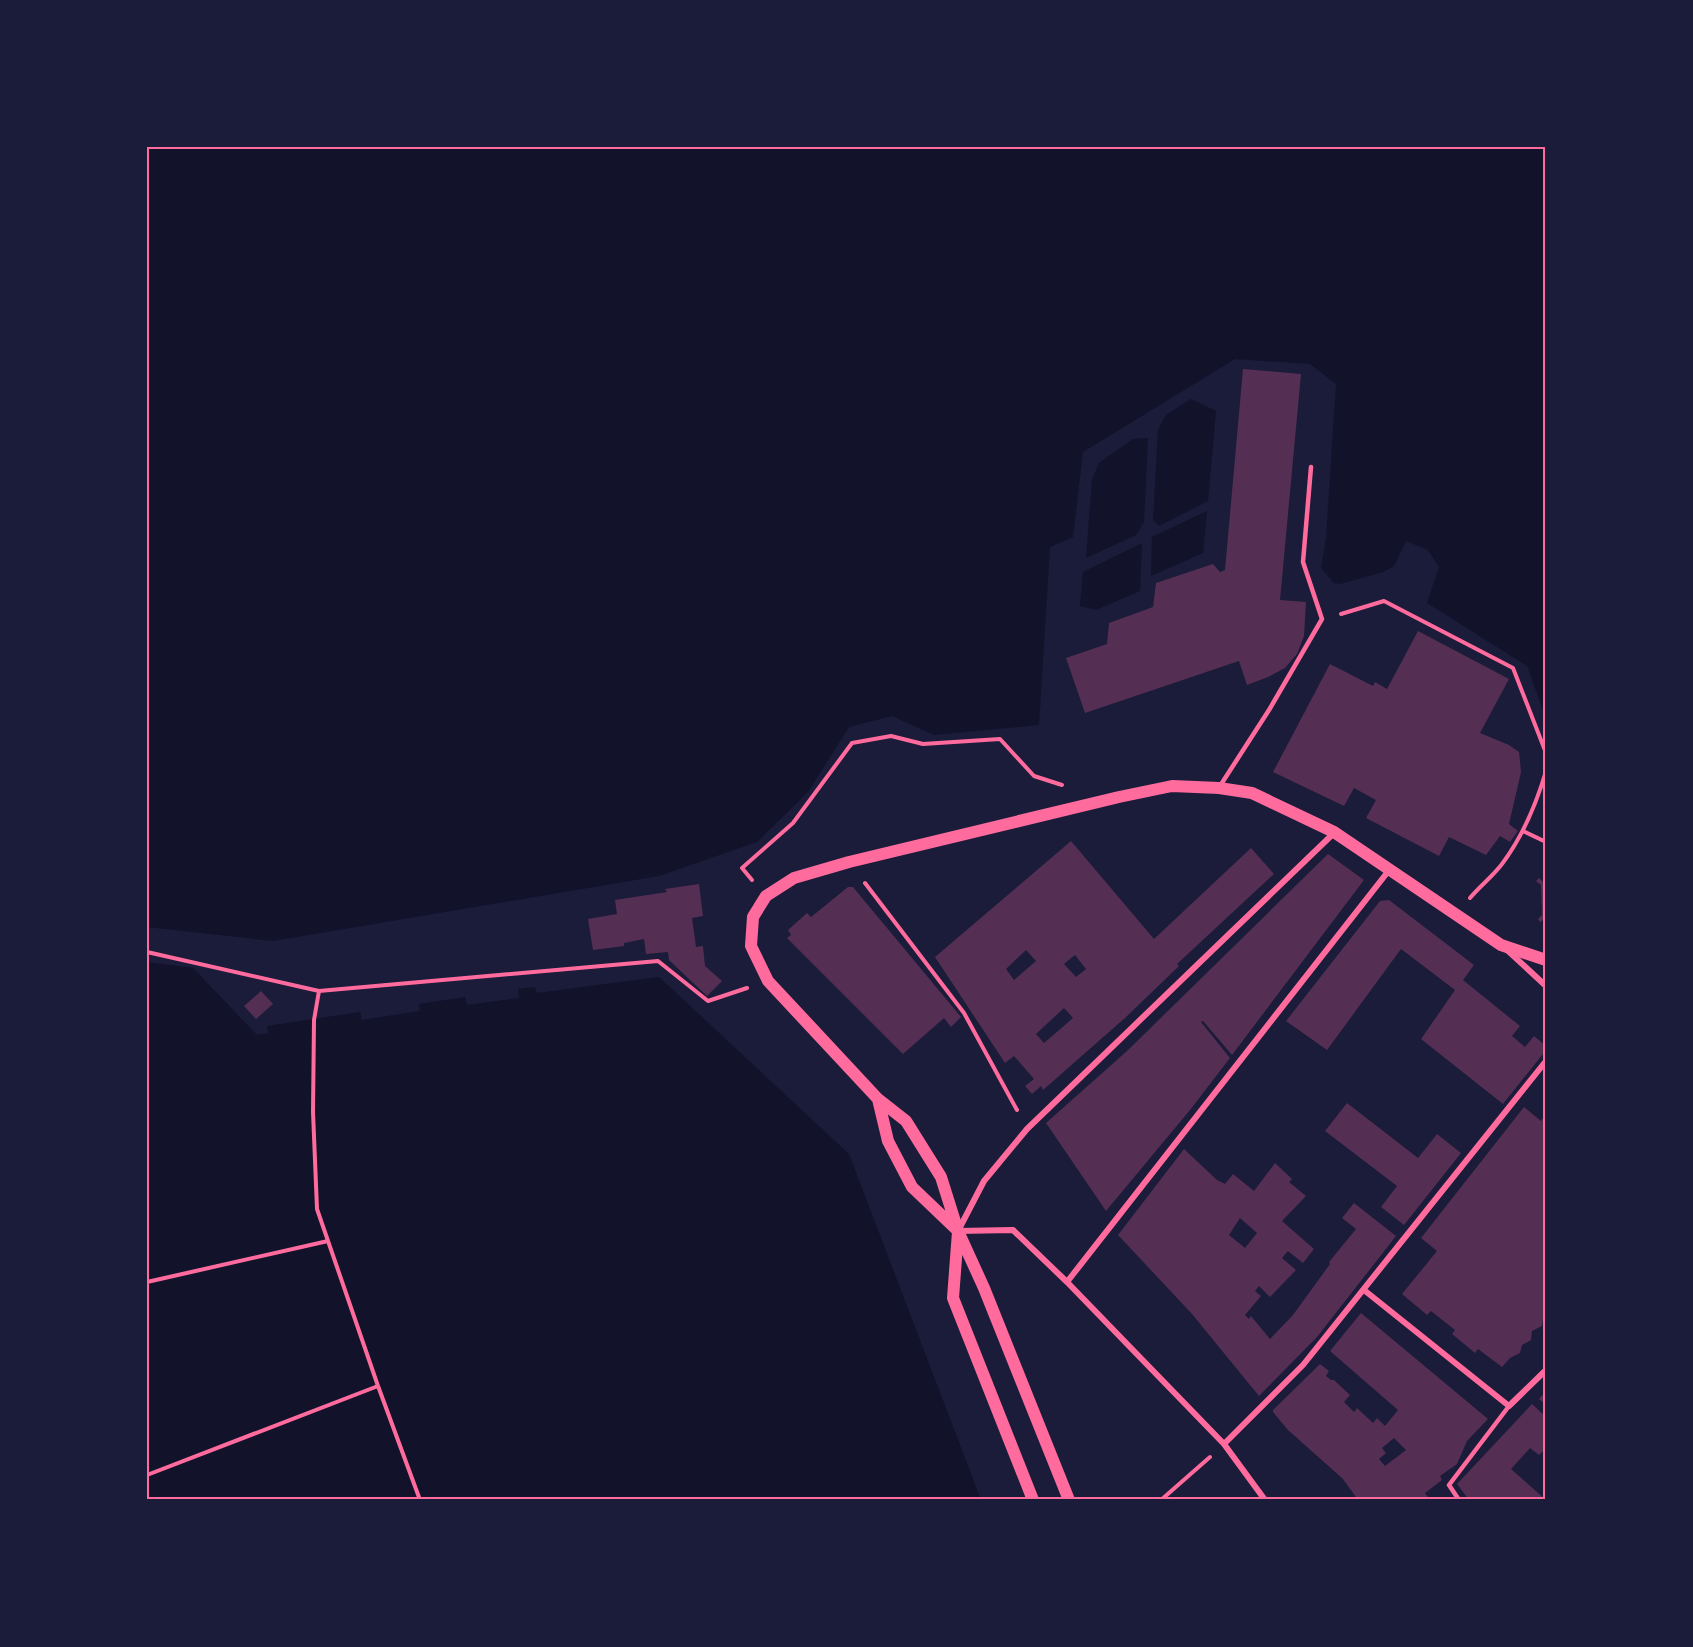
<svg xmlns="http://www.w3.org/2000/svg" width="1693" height="1647" font-family="'Zilla Slab',serif">
<style>
.water{fill:#12122b}
.building{fill:#542f53;fill-rule:evenodd}
.lines{fill:none;stroke-linecap:round;stroke-linejoin:round}
.path{stroke:#ff6b9d;stroke-width:4}
.service{stroke:#ff6b9d;stroke-width:4.5}
.minor{stroke:#ff6b9d;stroke-width:6}
.secondary{stroke:#ff6b9d;stroke-width:12}
.neatline{fill:none;stroke:#ff6b9d;stroke-width:2}
</style>
<rect width="100%" height="100%" fill="#1b1b3a"/>
<path class="water" d="M 147,147 L 1546,147 L 1546,718 L 1527,666 L 1427,603 L 1439,567 L 1428,550 L 1406,541 L 1394,566 L 1383,572 L 1340,584 L 1334,583 L 1321,568 L 1326,538 L 1336,384 L 1310,364 L 1235,359 L 1083,452 L 1073,537 L 1050,547 L 1039,725 L 934,735 L 892,716 L 849,727 L 808,792 L 757,842 L 659,876 L 273,941 L 147,927 Z
M 1191,399 L 1216,411 L 1208,501 L 1159,526 L 1153,520 L 1158,430 L 1166,415 Z
M 1148,438 L 1144,522 L 1136,535 L 1086,558 L 1092,480 L 1099,463 L 1133,439 Z
M 1207,511 L 1203,553 L 1151,576 L 1152,537 Z
M 1142,543 L 1140,591 L 1096,610 L 1080,606 L 1083,572 Z
M 147,962 L 193,968 L 257,1035 L 268,1033 L 267,1026 L 360,1012 L 362,1020 L 420,1011 L 419,1004 L 465,997 L 467,1005 L 519,998 L 518,989 L 535,987 L 537,993 L 659,977 L 849,1154 L 981,1500 L 147,1500 Z"/>
<path class="building" d="M 1243,369 L 1301,374 L 1280,600 L 1306,602 L 1304,636 L 1297,654 L 1285,668 L 1268,677 L 1247,685 L 1239,661 L 1085,713 L 1066,658 L 1107,644 L 1109,623 L 1153,607 L 1156,583 L 1213,564 L 1220,572 L 1225,570 Z
M 1418,631 L 1509,679 L 1480,733 L 1509,745 L 1519,752 L 1521,772 L 1509,824 L 1518,831 L 1510,842 L 1500,836 L 1486,855 L 1449,837 L 1439,856 L 1366,818 L 1376,800 L 1354,788 L 1344,806 L 1273,772 L 1330,664 L 1373,686 L 1375,682 L 1387,689 Z
M 1071,841 L 1154,939 L 1251,848 L 1274,874 L 1177,964 L 1179,966 L 1125,1018 L 1043,1090 L 1041,1086 L 1032,1094 L 1025,1086 L 1034,1079 L 1014,1056 L 1005,1063 L 935,957 ZM 1026,950 L 1036,961 L 1014,980 L 1006,969 ZM 1075,955 L 1086,969 L 1076,977 L 1064,964 ZM 1064,1008 L 1073,1018 L 1044,1043 L 1036,1034 Z
M 1328,854 L 1364,880 L 1232,1055 L 1203,1021 L 1201,1022 L 1230,1058 L 1190,1110 L 1106,1211 L 1046,1123 L 1127,1051 Z
M 1539,878 L 1543,882 L 1546,882 L 1546,918 L 1540,922 L 1538,919 L 1542,915 L 1541,885 L 1536,881 Z
M 699,884 L 703,916 L 692,918 L 696,947 L 703,946 L 705,966 L 722,981 L 707,996 L 669,960 L 668,952 L 646,954 L 644,939 L 624,943 L 624,946 L 593,950 L 588,919 L 617,914 L 615,900 L 667,892 L 665,889 Z
M 848,887 L 853,887 L 961,1017 L 951,1027 L 944,1018 L 903,1054 L 787,938 L 791,935 L 788,930 L 807,913 L 811,917 Z
M 1389,900 L 1474,965 L 1463,980 L 1520,1026 L 1512,1036 L 1525,1047 L 1534,1036 L 1546,1046 L 1546,1050 L 1503,1104 L 1421,1039 L 1455,990 L 1401,949 L 1327,1050 L 1286,1021 L 1380,901 Z
M 261,991 L 273,1004 L 256,1019 L 244,1006 Z
M 1347,1103 L 1418,1158 L 1437,1134 L 1461,1153 L 1404,1225 L 1381,1207 L 1397,1186 L 1325,1131 Z
M 1524,1107 L 1541,1121 L 1546,1114 L 1546,1316 L 1543,1318 L 1542,1326 L 1532,1331 L 1531,1340 L 1522,1345 L 1520,1353 L 1510,1358 L 1502,1367 L 1478,1349 L 1475,1353 L 1452,1334 L 1455,1330 L 1431,1311 L 1427,1315 L 1402,1294 L 1437,1251 L 1421,1238 Z
M 1184,1149 L 1217,1180 L 1225,1184 L 1233,1174 L 1254,1191 L 1275,1163 L 1292,1179 L 1289,1182 L 1306,1196 L 1282,1221 L 1314,1249 L 1303,1263 L 1288,1251 L 1282,1258 L 1296,1270 L 1270,1297 L 1259,1286 L 1255,1291 L 1261,1296 L 1245,1315 L 1249,1319 L 1251,1316 L 1270,1339 L 1293,1315 L 1330,1264 L 1329,1262 L 1356,1229 L 1342,1218 L 1354,1203 L 1396,1236 L 1317,1337 L 1259,1396 L 1192,1314 L 1118,1235 ZM 1240,1218 L 1257,1233 L 1245,1248 L 1229,1235 Z
M 1361,1313 L 1488,1419 L 1467,1441 L 1457,1464 L 1440,1476 L 1442,1480 L 1425,1493 L 1430,1500 L 1358,1500 L 1343,1479 L 1288,1430 L 1273,1412 L 1273,1410 L 1320,1364 L 1329,1371 L 1326,1376 L 1331,1380 L 1334,1380 L 1350,1395 L 1344,1402 L 1354,1412 L 1357,1408 L 1373,1423 L 1377,1418 L 1385,1426 L 1398,1410 L 1330,1351 ZM 1394,1438 L 1406,1450 L 1385,1466 L 1379,1459 L 1386,1453 L 1382,1448 Z
M 1546,1391 L 1546,1405 L 1539,1399 Z
M 1532,1404 L 1546,1417 L 1546,1454 L 1543,1451 L 1539,1455 L 1530,1448 L 1511,1469 L 1546,1500 L 1469,1500 L 1457,1484 Z"/>
<g class="lines">
<path class="path" d="M 1341,614 L 1384,601 L 1513,668 L 1546,753
M 1523,831 L 1546,842
M 752,880 L 742,868 L 793,823 L 852,743 L 891,736 L 923,744 L 1000,739 L 1034,776 L 1062,785
M 865,883 L 964,1013 L 1017,1110
M 1470,898 C 1480,886 1493,876 1502,864 C 1523,836 1536,805 1546,771
M 147,952 L 319,991 L 658,961 L 708,1001 L 747,988
M 319,991 L 314,1020 L 313,1112 L 317,1209 L 378,1386 L 420,1500
M 147,1282 L 328,1241
M 147,1475 L 378,1386
M 1161,1500 L 1210,1457"/>
<path class="service" d="M 1220,786 L 1269,710 L 1322,619 L 1303,562 L 1311,467
M 1459,1500 L 1449,1485 L 1509,1406"/>
<path class="minor" d="M 1506,949 L 1546,986
M 1067,1282 L 1390,869
M 1364,1290 L 1509,1406 L 1546,1370
M 1224,1444 L 1303,1365 L 1546,1061
M 1265,1500 L 1224,1444 L 1067,1282 L 1013,1230 L 958,1231 L 984,1181 L 1027,1129 L 1334,833"/>
<path class="secondary" d="M 878,1099 L 888,1141 L 912,1187 L 957,1230
M 958,1232 L 953,1298 L 1033,1500
M 1069,1500 L 984,1288 L 958,1231 L 941,1177 L 906,1121 L 878,1099 L 768,981 L 751,946 L 753,917 L 766,896 L 794,878 L 849,862 L 1119,797 L 1172,786 L 1219,788 L 1252,793 L 1334,832 L 1501,945 L 1546,960"/>
</g>
<rect width="1693" height="1647" fill="none" stroke="#1b1b3a" stroke-width="297"/>
<rect x="148" y="148" width="1396" height="1350" class="neatline"/>
</svg>
